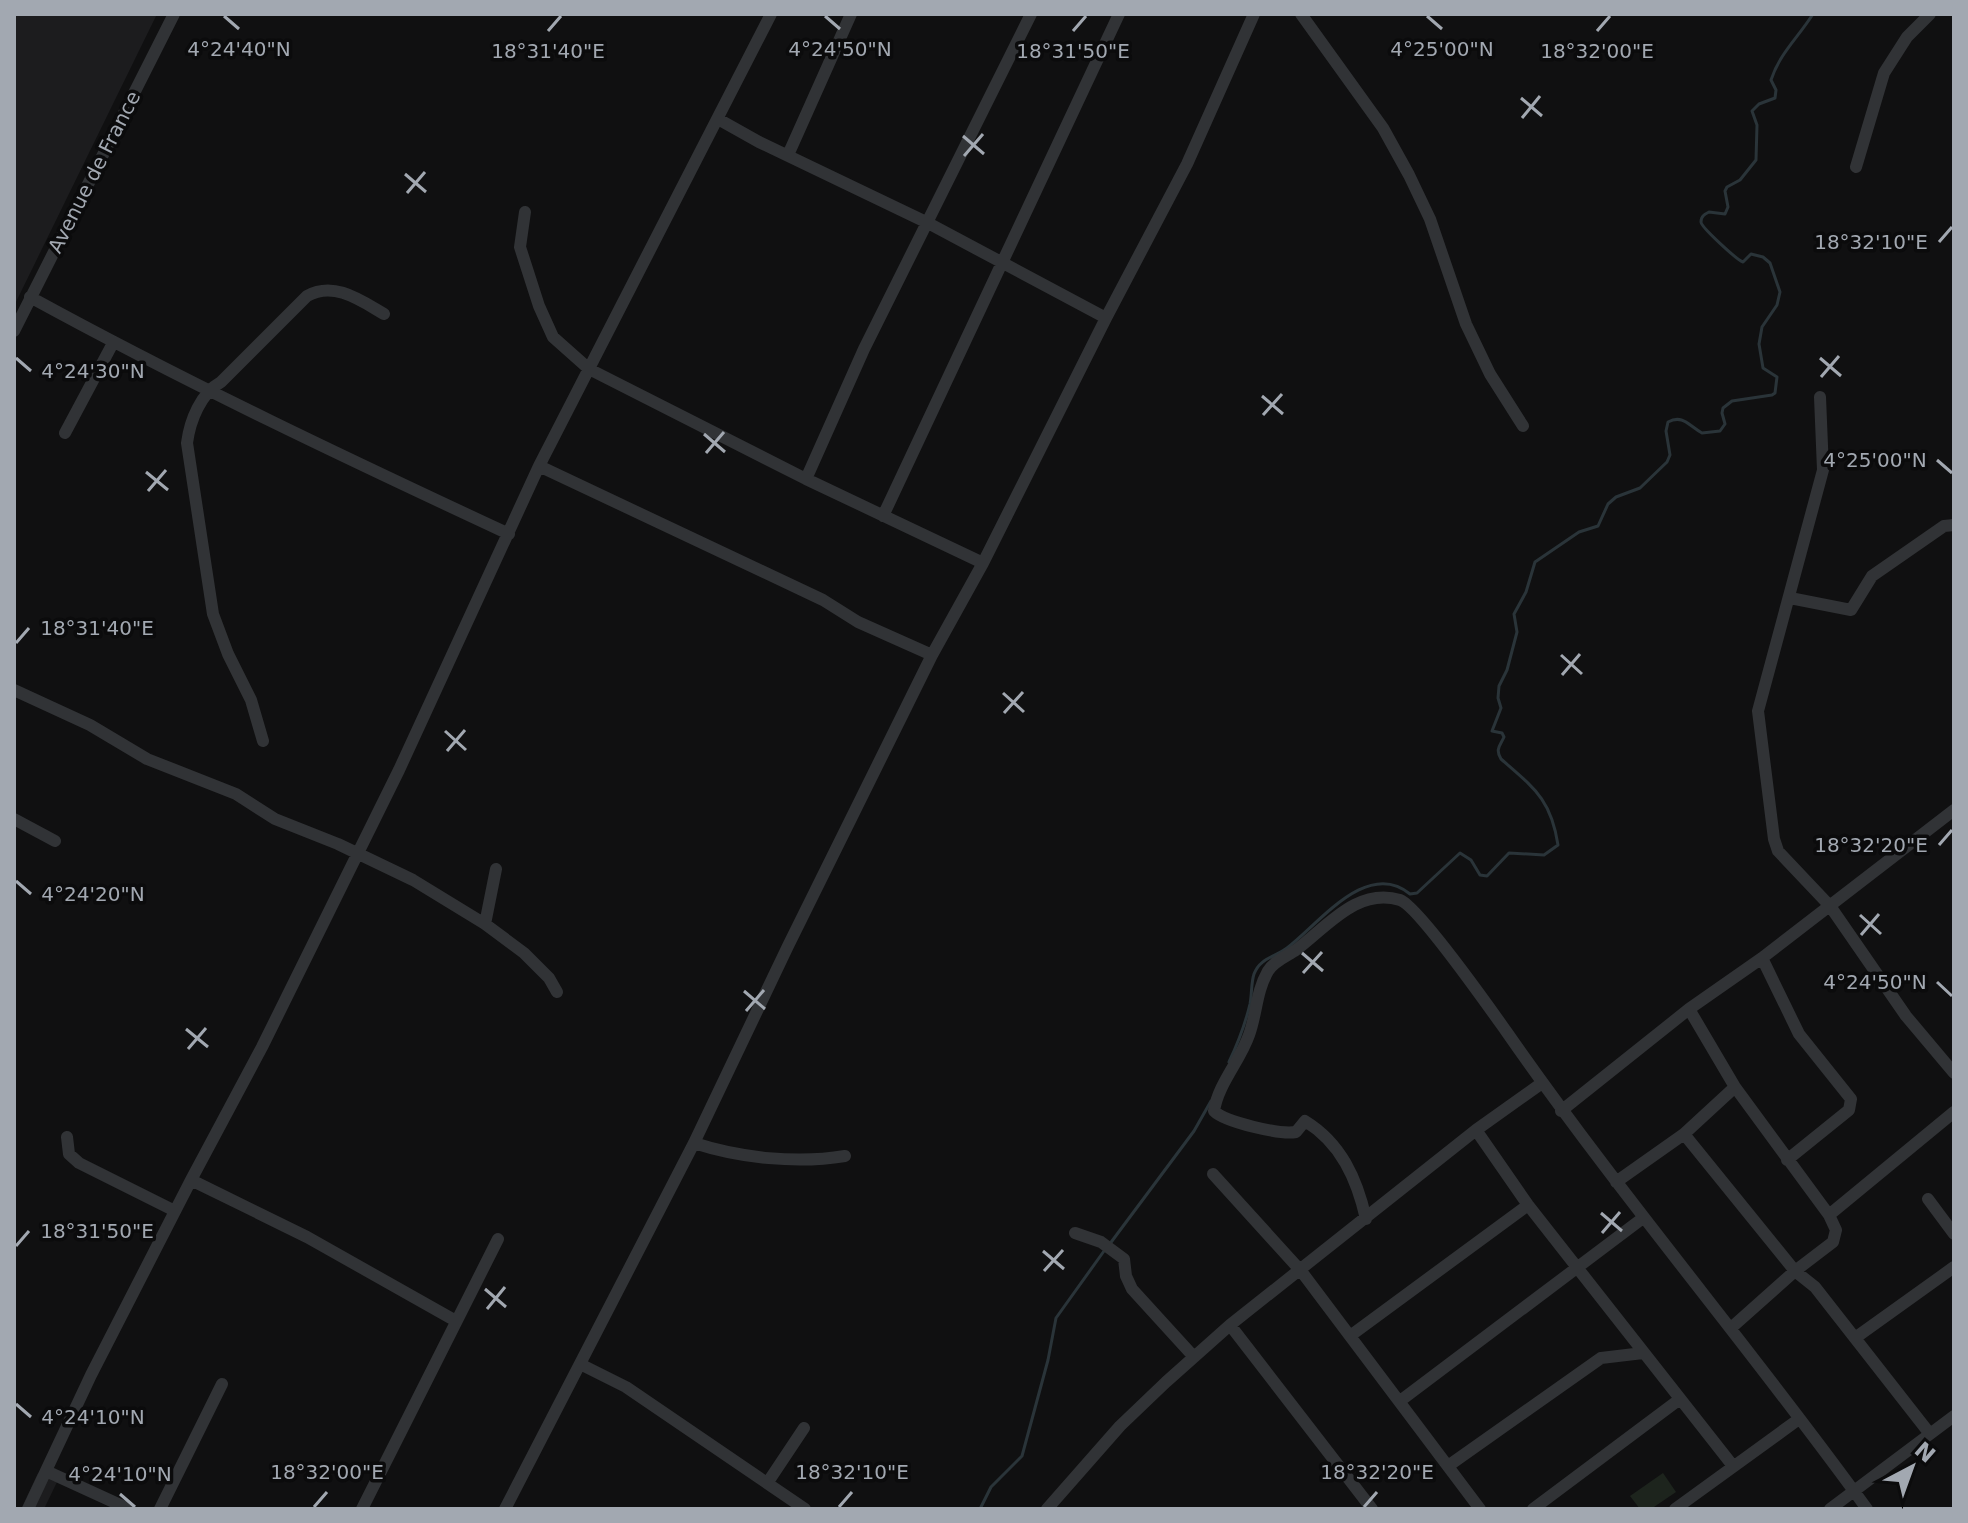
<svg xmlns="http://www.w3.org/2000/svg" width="1968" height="1523" font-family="'DejaVu Sans',sans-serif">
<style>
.built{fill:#1c1c1e}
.green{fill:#1d241d}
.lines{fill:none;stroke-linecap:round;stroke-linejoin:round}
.stream{stroke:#2a3439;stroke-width:3}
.minor{stroke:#313336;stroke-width:12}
.ticks{fill:none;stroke:#a2a8b1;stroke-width:3}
.labels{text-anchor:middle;stroke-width:7;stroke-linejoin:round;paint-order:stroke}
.street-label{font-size:20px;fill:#a2a8b1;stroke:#0b0b0c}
.ticks-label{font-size:20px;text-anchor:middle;fill:#a2a8b1;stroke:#0b0b0c;stroke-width:7;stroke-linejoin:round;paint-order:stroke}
</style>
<rect width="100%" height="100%" fill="#101011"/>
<path class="built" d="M 14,14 L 157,14 L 14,306 Z
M 38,1473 L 57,1482 L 44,1509 L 21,1509 Z"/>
<path class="green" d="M 1663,1473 L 1676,1492 L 1651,1509 L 1640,1509 L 1630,1496 Z"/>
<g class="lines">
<path class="stream" d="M 1229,1062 C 1238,1043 1245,1025 1250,1004 C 1252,994 1251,983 1254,974 C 1260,958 1275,957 1287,948 C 1318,925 1367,858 1410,894 L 1417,893 L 1460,853 L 1471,860 L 1480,875 L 1487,876 L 1509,853 L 1544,855 L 1558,845 C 1551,799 1534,788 1501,759 C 1495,749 1500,746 1504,737 L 1502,733 L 1492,731 L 1501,708 L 1498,698 L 1499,686 L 1507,670 L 1517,632 L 1514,614 L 1526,592 L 1535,562 L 1579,532 L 1598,526 L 1608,504 L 1616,497 L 1640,488 L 1667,462 L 1670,455 L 1666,431 L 1668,422 C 1683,414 1689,426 1702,433 L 1720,431 L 1725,424 L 1722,413 L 1723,408 L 1732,401 L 1772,395 L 1775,393 L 1777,377 L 1763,368 L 1759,344 L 1762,327 L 1777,305 L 1780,292 L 1770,263 L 1763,257 L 1751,254 L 1743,262 C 1737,260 1701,227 1701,222 C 1701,216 1705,214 1709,212 L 1725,214 L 1728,207 L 1725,191 L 1727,187 L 1740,180 L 1756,160 L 1757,125 L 1752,111 L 1759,104 L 1775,98 L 1776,90 L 1771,80 C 1780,53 1797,39 1813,14
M 1109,1245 L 1194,1131 L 1211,1101
M 980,1509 L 991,1487 L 1022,1456 L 1048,1360 L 1056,1318 L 1104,1251"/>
<path class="minor" d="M 1301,14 L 1383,128 L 1409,175 L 1430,219 L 1466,324 L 1490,374 L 1523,426
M 718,119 L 759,142 L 928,223 L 1106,318
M 788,155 L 851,14
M 1856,167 L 1884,73 L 1907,37 L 1930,14
M 525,212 L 520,247 L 539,306 L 553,337 L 589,369 L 806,479 L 983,563
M 30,297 C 187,383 348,459 509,534
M 14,331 L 174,14
M 1820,397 L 1823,470 L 1758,711 L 1774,839 L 1778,851 L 1830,906 L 1906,1016 L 1954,1073
M 65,433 L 113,343
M 539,466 L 823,600 L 858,622 L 932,655
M 806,479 L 864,349 L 1031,14
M 883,516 L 1119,14
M 1790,598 L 1851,610 L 1872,576 L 1944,526 L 1954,525
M 14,690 L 90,725 L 147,759 L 236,794 L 275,819 L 338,844 L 413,880 L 485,924 L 524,953 L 549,978 L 557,992
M 263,741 L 251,700 L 228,654 L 213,614 L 187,443 C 190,420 201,393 221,382 L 307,296 C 334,281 360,300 384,314
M 14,819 L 55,841
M 485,924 L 496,869
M 1762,958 L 1799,1034 L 1851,1099 L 1849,1110 L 1787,1160
M 1689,1009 L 1735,1087 L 1829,1215 L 1836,1230 L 1833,1242 L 1795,1271 L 1731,1328
M 1561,1111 L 1689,1009 L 1762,958 L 1954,810
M 1476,1130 L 1528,1205 L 1733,1466
M 1684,1134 L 1795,1271 L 1815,1287 L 1930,1434
M 67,1137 L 69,1154 L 79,1163 L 175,1211
M 694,1143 C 740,1158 797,1164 845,1156
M 1213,1174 L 1301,1271 L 1480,1509
M 191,1180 L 307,1237 L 456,1321
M 1616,1182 L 1684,1134 L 1735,1087
M 1928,1199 L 1954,1234
M 1829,1215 L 1954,1112
M 1366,1219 C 1357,1179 1341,1143 1305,1121 L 1296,1132 C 1280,1135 1225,1122 1214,1111 C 1218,1084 1240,1061 1249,1035 C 1257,1013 1256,992 1268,971 C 1274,961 1287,956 1296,950 C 1327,927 1357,887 1400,900 C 1418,906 1491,1010 1506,1031 C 1620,1195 1750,1347 1867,1509
M 1075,1233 L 1101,1242 L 1124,1259 L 1126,1276 L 1132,1289 L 1194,1357
M 1230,1325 L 1372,1509
M 1350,1336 L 1528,1205
M 1855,1338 L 1954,1267
M 580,1364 L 626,1387 L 805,1509
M 1400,1401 L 1643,1218
M 1448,1466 L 1601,1358 L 1643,1353
M 46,1471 L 129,1509
M 768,1482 L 804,1428
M 28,1509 L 91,1375 L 191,1180 L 262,1047 L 399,770 L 539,466 L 771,14
M 160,1509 L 222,1384
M 362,1509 L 498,1239
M 505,1509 L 694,1143 L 788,946 L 932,655 L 983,563 L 1106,318 L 1187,164 L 1254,14
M 1047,1509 L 1120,1426 L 1166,1382 L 1230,1325 L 1476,1130 L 1542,1083
M 1533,1509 L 1680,1399
M 1675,1509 L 1799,1419
M 1830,1509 L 1954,1416"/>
</g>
<path class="ticks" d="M 224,16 L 239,29M 825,16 L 840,29M 1427,16 L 1442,29M 548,31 L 561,16M 1073,31 L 1086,16M 1597,31 L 1610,16M 1521,98 L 1542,116M 1522,118 L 1540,96M 963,136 L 984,154M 964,156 L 983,134M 405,174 L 426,192M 407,193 L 425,172M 1939,242 L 1952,227M 16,358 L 31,371M 1820,358 L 1841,376M 1821,377 L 1839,356M 1262,396 L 1283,414M 1263,415 L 1282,394M 704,434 L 725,452M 706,453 L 724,432M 1937,460 L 1952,473M 146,472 L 168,490M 148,491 L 166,470M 16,643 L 29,628M 1561,655 L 1582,674M 1562,675 L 1580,654M 1003,693 L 1024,712M 1004,713 L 1023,692M 445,731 L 466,750M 447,751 L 465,730M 1939,845 L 1952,830M 16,881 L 31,894M 1860,915 L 1881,934M 1861,935 L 1879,914M 1302,953 L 1323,971M 1303,973 L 1322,952M 1937,982 L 1952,996M 744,991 L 765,1009M 746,1011 L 764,990M 186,1029 L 208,1047M 188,1049 L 206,1028M 1601,1213 L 1622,1231M 1602,1233 L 1620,1212M 16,1246 L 29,1231M 1043,1251 L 1064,1269M 1044,1271 L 1063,1250M 485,1289 L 506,1307M 487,1309 L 505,1287M 16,1404 L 31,1417M 120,1494 L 135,1507M 314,1507 L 327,1492M 839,1507 L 852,1492M 1364,1507 L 1377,1492"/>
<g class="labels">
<g class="street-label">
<text transform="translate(94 172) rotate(-63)" y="7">Avenue de France</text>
</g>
</g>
<g class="ticks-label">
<text x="239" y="56">4°24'40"N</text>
<text x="840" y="56">4°24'50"N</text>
<text x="1442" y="56">4°25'00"N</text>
<text x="548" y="58">18°31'40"E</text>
<text x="1073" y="58">18°31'50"E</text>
<text x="1597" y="58">18°32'00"E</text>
<text x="1871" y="249">18°32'10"E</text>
<text x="93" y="378">4°24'30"N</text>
<text x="1875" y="467">4°25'00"N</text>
<text x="97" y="635">18°31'40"E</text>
<text x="1871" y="852">18°32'20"E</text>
<text x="93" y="901">4°24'20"N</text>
<text x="1875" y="989">4°24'50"N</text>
<text x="97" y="1238">18°31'50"E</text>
<text x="93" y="1424">4°24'10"N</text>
<text x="327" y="1479">18°32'00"E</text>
<text x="852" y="1479">18°32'10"E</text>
<text x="1377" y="1479">18°32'20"E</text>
<text x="120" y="1481">4°24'10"N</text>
</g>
<rect width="1968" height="1523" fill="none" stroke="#a2a8b1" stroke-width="32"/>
<g transform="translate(1912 1467) rotate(41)" stroke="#0b0b0c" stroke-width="6" paint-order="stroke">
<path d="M0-6L14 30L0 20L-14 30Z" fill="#a2a8b1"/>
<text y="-12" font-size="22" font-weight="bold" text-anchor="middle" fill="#a2a8b1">N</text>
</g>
</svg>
